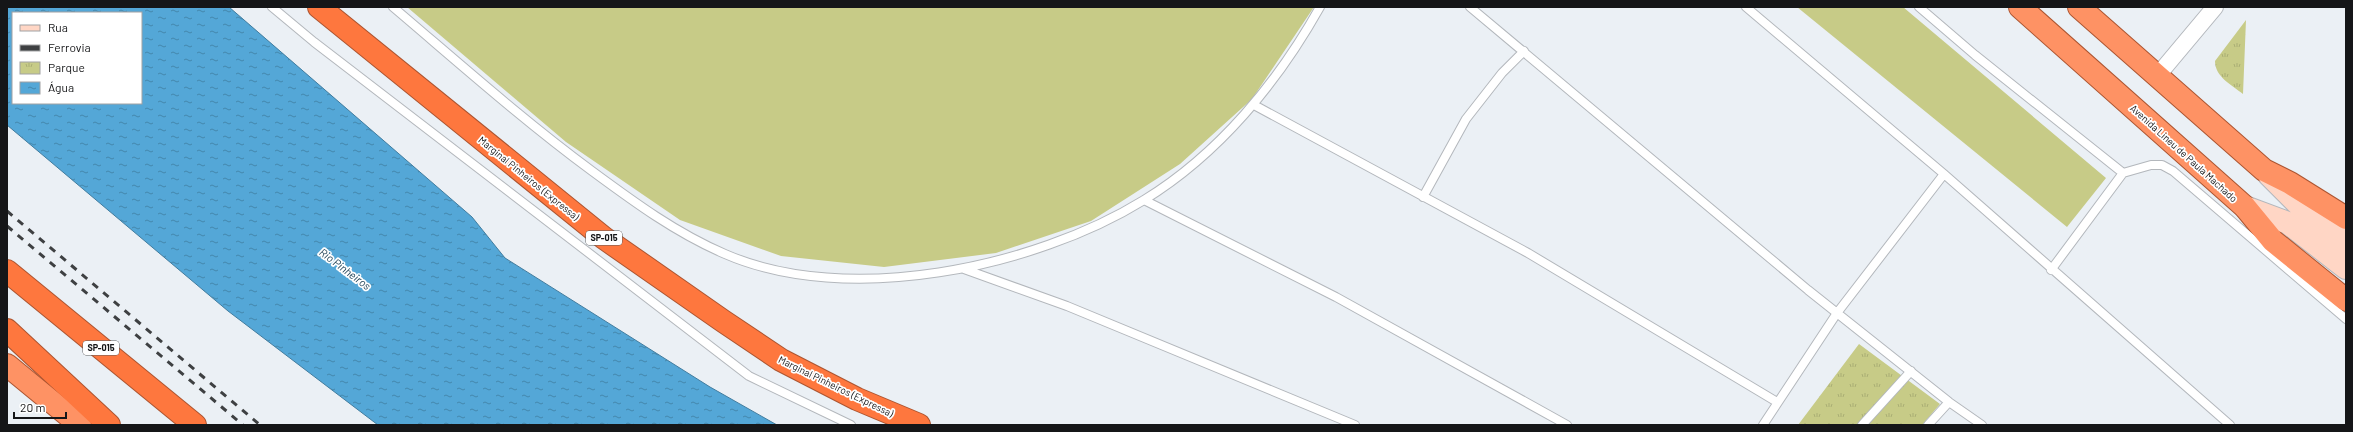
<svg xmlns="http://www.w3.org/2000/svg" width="2353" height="432" font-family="Barlow,sans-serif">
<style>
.grass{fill:#c7cb87}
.park{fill:url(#park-tufts)}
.water{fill:url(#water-ripples);stroke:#417c9e;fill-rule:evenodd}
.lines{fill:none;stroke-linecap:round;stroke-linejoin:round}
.service-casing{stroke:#b3b7bc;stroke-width:10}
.minor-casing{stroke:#b3b7bc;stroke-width:18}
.secondary-casing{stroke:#b3b7bc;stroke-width:24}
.trunk-casing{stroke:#ac5531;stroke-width:24}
.motorway-casing{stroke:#ac5531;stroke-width:24}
.service{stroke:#fff;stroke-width:8}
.minor{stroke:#fff;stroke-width:16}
.secondary{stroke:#ffd6c5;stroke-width:22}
.trunk{stroke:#fe9264;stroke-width:22}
.motorway{stroke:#fe773e;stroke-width:22}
.rail{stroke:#3e4042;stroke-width:3;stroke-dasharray:7 7;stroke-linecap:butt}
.labels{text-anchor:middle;stroke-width:3.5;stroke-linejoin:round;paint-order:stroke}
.shield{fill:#fff;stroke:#5b5c5d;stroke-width:1}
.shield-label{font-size:9px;font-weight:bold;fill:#151618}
.street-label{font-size:10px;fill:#151618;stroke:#fff}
.water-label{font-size:11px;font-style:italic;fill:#1a3e53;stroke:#fff}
</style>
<defs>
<pattern id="park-tufts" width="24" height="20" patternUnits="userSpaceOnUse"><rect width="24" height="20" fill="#c7cb87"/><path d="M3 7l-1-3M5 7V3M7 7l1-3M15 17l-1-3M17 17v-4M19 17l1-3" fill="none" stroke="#aaae74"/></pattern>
<pattern id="water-ripples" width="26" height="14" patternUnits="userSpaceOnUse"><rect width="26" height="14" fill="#54a7d7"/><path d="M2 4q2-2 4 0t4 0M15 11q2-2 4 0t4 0" fill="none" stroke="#4487ad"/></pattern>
</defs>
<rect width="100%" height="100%" fill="#ebf0f5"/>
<path class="grass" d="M 407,7 L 1314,7 L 1252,99 L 1180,164 L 1091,221 L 996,253 L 884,267 L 781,256 L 680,220 L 566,142 Z
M 1797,7 L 1903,7 L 2106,178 L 2067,227 Z"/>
<path class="park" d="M 2246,20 L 2243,94 C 2232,85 2215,77 2215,61 Z
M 1859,344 L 1940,404 L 1922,425 L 1798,425 Z"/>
<path class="water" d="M 7,7 L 229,7 L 472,217 L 505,258 L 710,387 L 777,425 L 378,425 L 228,311 L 7,125 ZM 13,13 L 141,13 L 141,103 L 13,103 Z"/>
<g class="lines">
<defs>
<path id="service" d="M 272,7 L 314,42 L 749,376 L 851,425
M 393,7 C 459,63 523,120 592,171 C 634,202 676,233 725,254 C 847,307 1034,268 1144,200 C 1219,154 1278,82 1320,7
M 1470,7 L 1808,290 L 1949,402 L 1982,425
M 1746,7 L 1944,174 L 2230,425
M 1919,7 L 1975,55 L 2123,173
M 1254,105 L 1528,253 L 1777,402
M 1423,197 L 1466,119 L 1502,73 L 1524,51
M 1144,200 L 1336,297 L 1567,425
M 964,269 L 1067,306 L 1355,425
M 2051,270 L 2123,173 L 2151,165 L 2162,165 L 2173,171 L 2346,319
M 1763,425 L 1837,313 L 1944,174
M 1862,425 L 1911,371
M 1928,425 L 1949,402"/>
<path id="minor" d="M 2158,75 L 2215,7"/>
<path id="secondary" d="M 2269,175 L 2305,211 L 2346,243
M 2245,207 L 2288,223 L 2346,268"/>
<path id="trunk" d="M 2020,7 L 2245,207 L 2273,241 L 2346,300
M 2079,7 L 2264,170 L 2290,183 L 2346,218
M 7,365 L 80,425"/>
<path id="motorway" d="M 319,7 L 604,238 L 723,321 L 781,360 L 857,399 L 919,425
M 7,271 L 195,425
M 7,330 L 109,425"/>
</defs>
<use href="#service" class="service-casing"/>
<use href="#minor" class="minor-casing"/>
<use href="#secondary" class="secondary-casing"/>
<use href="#trunk" class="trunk-casing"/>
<use href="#motorway" class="motorway-casing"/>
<use href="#service" class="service"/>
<use href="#minor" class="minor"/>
<use href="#secondary" class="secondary"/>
<use href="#trunk" class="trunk"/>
<use href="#motorway" class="motorway"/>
<path class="rail" d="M 7,211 L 260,425
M 7,226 L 243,425"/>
</g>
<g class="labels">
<g class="shield">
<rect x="586" y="231" width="36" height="14" rx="3"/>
<rect x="83" y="341" width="36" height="14" rx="3"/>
</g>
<g class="shield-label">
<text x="604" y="241">SP-015</text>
<text x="101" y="351">SP-015</text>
</g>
<g class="street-label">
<text transform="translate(2184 153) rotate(42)" y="4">Avenida Lineu de Paula Machado</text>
<text transform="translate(529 178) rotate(39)" y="4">Marginal Pinheiros (Expressa)</text>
<text transform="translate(836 386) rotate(26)" y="4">Marginal Pinheiros (Expressa)</text>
</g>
<g class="water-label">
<text transform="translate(345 269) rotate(37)" y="4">Rio Pinheiros</text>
</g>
</g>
<rect width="2353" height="432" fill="none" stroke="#151618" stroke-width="16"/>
<rect x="12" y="12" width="130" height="92" fill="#ffffff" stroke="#a1a2a3"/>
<rect x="20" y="25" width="20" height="6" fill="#ffd6c5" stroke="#a1a2a3"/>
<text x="48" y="32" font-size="12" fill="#151618">Rua</text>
<rect x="20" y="45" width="20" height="6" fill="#3e4042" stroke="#a1a2a3"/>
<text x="48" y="52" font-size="12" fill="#151618">Ferrovia</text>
<rect x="20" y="62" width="20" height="12" fill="url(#park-tufts)" stroke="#a1a2a3"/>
<text x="48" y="72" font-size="12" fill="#151618">Parque</text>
<rect x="20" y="82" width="20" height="12" fill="url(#water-ripples)" stroke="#a1a2a3"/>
<text x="48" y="92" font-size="12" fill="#151618">Água</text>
<path d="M14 412v6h52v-6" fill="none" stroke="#151618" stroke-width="2"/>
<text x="20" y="412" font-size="12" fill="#151618" stroke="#ffffff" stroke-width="3" paint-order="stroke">20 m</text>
</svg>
